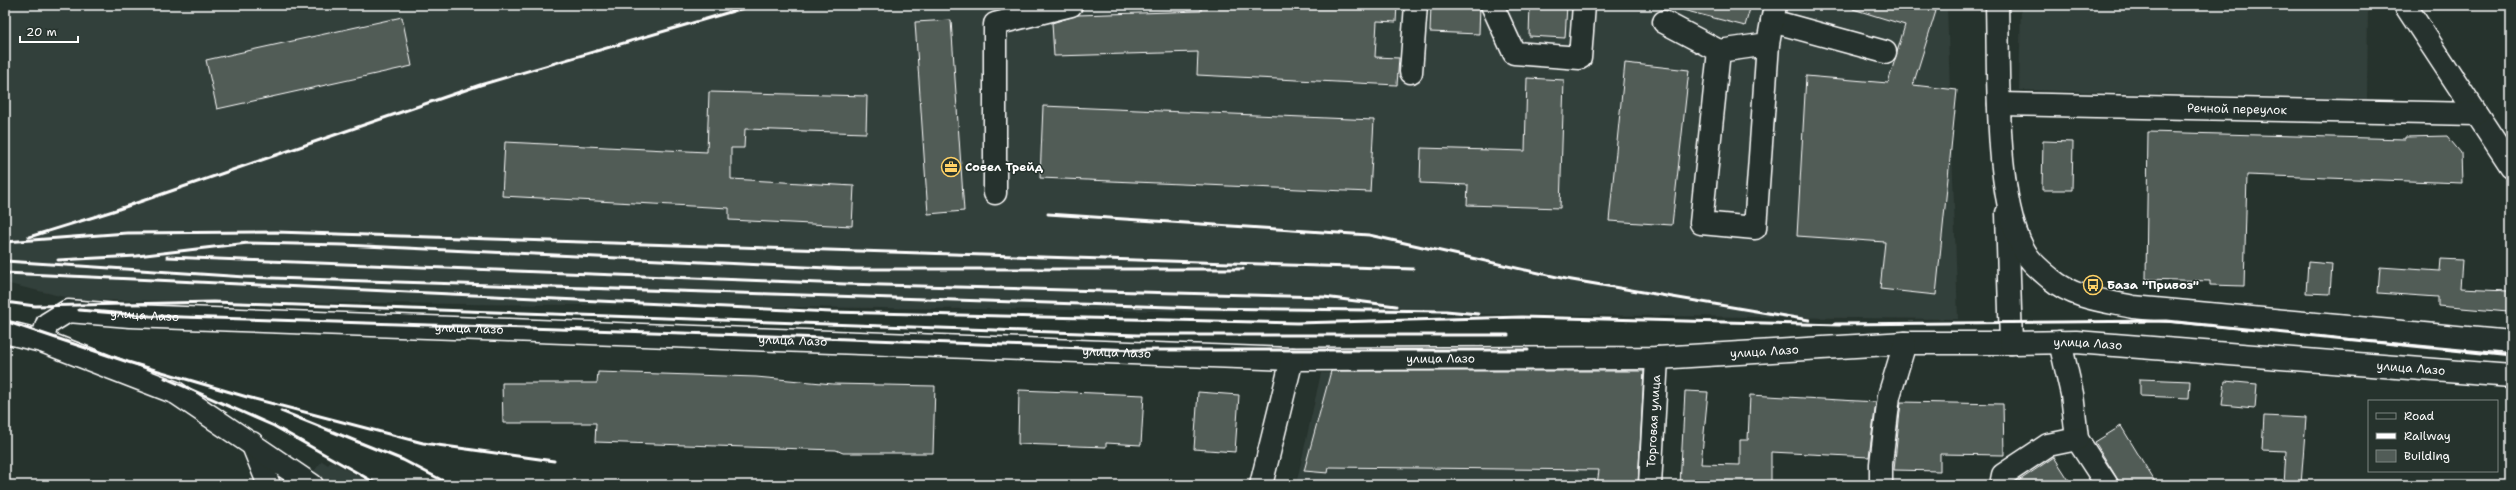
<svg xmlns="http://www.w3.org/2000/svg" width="2516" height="490" font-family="'Shantell Sans',sans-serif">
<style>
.built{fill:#333f3a}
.building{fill:#515c57;stroke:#fff}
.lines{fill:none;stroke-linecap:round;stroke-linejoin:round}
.minor-casing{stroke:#fff;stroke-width:25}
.major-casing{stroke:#fff;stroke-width:25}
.minor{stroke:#26332d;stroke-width:22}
.major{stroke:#26332d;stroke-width:22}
.rail{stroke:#fff;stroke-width:3}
.labels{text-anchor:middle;stroke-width:3;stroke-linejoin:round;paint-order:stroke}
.street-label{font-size:12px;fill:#fff;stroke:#26332d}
.poi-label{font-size:12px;font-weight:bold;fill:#fff;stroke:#26332d;text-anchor:start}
</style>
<rect width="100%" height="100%" fill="#26332d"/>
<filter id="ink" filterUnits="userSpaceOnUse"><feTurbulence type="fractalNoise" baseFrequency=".025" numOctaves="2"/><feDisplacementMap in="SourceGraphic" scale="8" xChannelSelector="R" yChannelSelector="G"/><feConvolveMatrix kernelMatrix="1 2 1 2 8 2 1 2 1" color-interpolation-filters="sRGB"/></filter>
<g filter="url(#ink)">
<path class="built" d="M 5,5 L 1947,5 L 1958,319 L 77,300 L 5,283 Z
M 2021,5 L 2368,5 L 2367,99 L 2019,90 Z
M 1639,369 L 1637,485 L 1296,485 L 1321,373 Z
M 322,461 L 328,465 L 331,461 L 374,485 L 303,485 Z"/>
<path class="building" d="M 1201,5 L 1397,5 L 1396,22 L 1377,21 L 1375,57 L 1399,58 L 1397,85 L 1197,75 L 1198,52 L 1054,56 L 1052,23 L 1078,15 L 1201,11 Z
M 1431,5 L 1480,5 L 1479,34 L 1430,32 Z
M 1530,5 L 1567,5 L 1565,38 L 1529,36 Z
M 1683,5 L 1751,5 L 1745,26 L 1683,10 Z
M 1853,5 L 1916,5 L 1936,11 L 1913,85 L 1957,90 L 1936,295 L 1880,289 L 1885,242 L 1797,236 L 1806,76 L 1888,83 L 1905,25 L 1853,9 Z
M 402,17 L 412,66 L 217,109 L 206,60 Z
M 951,20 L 964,211 L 928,214 L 915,22 Z
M 1625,63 L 1689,70 L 1672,225 L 1609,221 Z
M 1527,78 L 1564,80 L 1560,208 L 1467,205 L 1468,185 L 1420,183 L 1421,148 L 1525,151 Z
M 709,92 L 867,96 L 866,133 L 745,129 L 744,148 L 731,148 L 731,179 L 854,186 L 852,226 L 729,220 L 729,208 L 502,196 L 505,142 L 707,152 Z
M 1043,106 L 1374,120 L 1370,192 L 1040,178 Z
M 2148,132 L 2405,139 L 2405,137 L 2447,136 L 2461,153 L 2462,183 L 2247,175 L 2244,286 L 2210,285 L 2210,281 L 2146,279 Z
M 2043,141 L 2073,142 L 2072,190 L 2042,190 Z
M 2441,259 L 2462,260 L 2460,288 L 2508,290 L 2508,312 L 2438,306 L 2438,297 L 2378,293 L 2380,267 L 2440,271 Z
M 2308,262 L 2332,264 L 2330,294 L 2306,293 Z
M 1331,371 L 1644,371 L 1638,485 L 1597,485 L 1599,470 L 1329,467 L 1328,473 L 1304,471 Z
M 598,372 L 756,377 L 833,384 L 935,386 L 933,453 L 843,453 L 836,450 L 595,442 L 596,423 L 503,423 L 502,383 L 597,383 Z
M 2140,379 L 2190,381 L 2189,398 L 2140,396 Z
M 2225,381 L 2257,384 L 2255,408 L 2222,405 Z
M 1019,390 L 1144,395 L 1141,445 L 1106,443 L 1106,447 L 1018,444 Z
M 1685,391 L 1708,392 L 1701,464 L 1740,465 L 1740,440 L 1748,440 L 1750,395 L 1876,402 L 1869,457 L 1771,452 L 1771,485 L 1680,485 Z
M 1198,392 L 1239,395 L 1235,452 L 1194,449 Z
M 1901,402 L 2003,404 L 2004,455 L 1940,454 L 1940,471 L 1894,470 Z
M 2264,416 L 2306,418 L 2301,485 L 2284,485 L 2286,451 L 2262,450 Z
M 2121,426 L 2157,485 L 2121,485 L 2095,442 Z
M 2054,457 L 2072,485 L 2014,485 L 2014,484 Z"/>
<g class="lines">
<defs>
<g id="minor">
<path d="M 1492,5 L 1514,53 L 1580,58 L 1584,5"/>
<path d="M 2405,5 L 2511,166"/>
<path d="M 1772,21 L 1885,52"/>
<path d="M 1664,22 L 1719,51"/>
<path d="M 1768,44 L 1719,51 L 1701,223 L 1755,228 L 1768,44 L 1775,5"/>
<path d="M 1411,72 L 1416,5"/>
<path id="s1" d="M 1999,104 L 2476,114"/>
<path d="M 995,193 L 995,24 L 1071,5"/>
<path d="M 5,332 L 42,341"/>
<path d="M 2060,342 L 2072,394 L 2077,439 L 2107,485"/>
<path d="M 252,443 L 269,485"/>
<path id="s2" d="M 312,485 L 176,393 L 42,341 L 47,324 L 68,311 L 130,316 L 1292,359 L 1657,358 L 1905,343 L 2011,343 L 2007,213"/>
<path d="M 1261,485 L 1292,359"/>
<path id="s3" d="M 1650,485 L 1657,358"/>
<path d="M 1881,485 L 1881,464 L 1889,396 L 1905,343"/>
<path d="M 2001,485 L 2003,475 L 2048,445 L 2077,439"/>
</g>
<g id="major">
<path d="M 1997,5 C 1999,66 1993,211 2029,258 C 2035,266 2044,273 2051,279 C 2073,298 2106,301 2133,307 L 2511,342"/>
<path id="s4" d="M 2011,343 L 2076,342 L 2511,376"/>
</g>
</defs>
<use href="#minor" class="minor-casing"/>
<use href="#major" class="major-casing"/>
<use href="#minor" class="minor"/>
<use href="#major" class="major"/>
<g class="rail">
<path d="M 1048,214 L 1369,235 L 1566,279 L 1809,320"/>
<path d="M 29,237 L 113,211 L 480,85 L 754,5"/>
<path d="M 5,242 L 127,233 L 276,232 L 1413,269"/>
<path d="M 167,257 L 845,284 L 1324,297 L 1396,306"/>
<path d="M 58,260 L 137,256 L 248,243 L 344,245 L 849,269 L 1243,269"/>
<path d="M 5,261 L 245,277 L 1200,308 L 1446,311 L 1478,314"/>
<path d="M 5,273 L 831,312 L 1297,323 L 1522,317 L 1840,325"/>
<path d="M 5,302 L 35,306 L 213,302 L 1137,335 L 1508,335"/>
<path id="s5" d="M 79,310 L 150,316 L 745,335 L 1136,350 L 1528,350"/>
<path d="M 5,321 L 128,362 L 247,397 L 423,443 L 554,461"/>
<path d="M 1835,324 L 2167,321 L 2511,356"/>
<path d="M 165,378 L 274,426 L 379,485"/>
<path d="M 281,411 L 403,460 L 451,485"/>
</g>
</g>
</g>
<defs>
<symbol id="office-ring" viewBox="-11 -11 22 22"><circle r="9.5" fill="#26332d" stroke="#ffd166" stroke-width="1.5"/><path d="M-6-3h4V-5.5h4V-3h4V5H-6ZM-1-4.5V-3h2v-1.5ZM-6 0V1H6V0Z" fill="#ffd166"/></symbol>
<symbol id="bus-ring" viewBox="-11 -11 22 22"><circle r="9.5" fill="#26332d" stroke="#ffd166" stroke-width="1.5"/><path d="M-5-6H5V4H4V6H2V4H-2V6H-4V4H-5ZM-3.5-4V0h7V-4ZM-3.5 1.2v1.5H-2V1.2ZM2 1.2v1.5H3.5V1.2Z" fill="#ffd166"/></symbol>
</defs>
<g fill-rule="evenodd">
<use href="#office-ring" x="940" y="156" width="22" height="22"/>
<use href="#bus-ring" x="2082" y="274" width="22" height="22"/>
</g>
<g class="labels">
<g class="street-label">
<text dy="4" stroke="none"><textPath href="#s1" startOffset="238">Речной переулок</textPath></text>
<text dy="4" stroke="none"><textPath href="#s5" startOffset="66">улица Лазо</textPath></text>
<text dy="4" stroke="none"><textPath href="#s2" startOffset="752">улица Лазо</textPath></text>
<text dy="4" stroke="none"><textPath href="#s2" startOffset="1076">улица Лазо</textPath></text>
<text dy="4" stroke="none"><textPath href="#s4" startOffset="77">улица Лазо</textPath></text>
<text dy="4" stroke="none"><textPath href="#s2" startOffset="2048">улица Лазо</textPath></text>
<text dy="4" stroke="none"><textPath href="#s2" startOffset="1400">улица Лазо</textPath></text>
<text dy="4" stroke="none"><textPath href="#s2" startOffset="1724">улица Лазо</textPath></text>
<text dy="4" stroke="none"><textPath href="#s4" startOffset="401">улица Лазо</textPath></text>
<text dy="4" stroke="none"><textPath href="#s3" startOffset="64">Торговая улица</textPath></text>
</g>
<g class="poi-label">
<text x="965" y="171">Совел Трейд</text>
<text x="2107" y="289">База "Привоз"</text>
</g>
</g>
<rect width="2516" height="490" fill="none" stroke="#26332d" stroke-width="20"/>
<rect x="10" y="10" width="2496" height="470" fill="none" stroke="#fff" stroke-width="1.5" filter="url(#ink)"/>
<rect x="2368" y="400" width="130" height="72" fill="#26332d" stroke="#7d8581"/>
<rect x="2376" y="413" width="20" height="6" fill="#26332d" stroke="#7d8581"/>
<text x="2404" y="420" font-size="12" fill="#ffffff">Road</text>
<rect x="2376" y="433" width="20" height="6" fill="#ffffff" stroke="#7d8581"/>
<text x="2404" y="440" font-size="12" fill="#ffffff">Railway</text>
<rect x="2376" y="450" width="20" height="12" fill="#515c57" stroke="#7d8581"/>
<text x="2404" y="460" font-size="12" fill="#ffffff">Building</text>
<path d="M20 36v6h58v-6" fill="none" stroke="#ffffff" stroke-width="2"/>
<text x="26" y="36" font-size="12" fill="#ffffff" stroke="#26332d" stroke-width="3" paint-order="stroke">20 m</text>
</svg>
